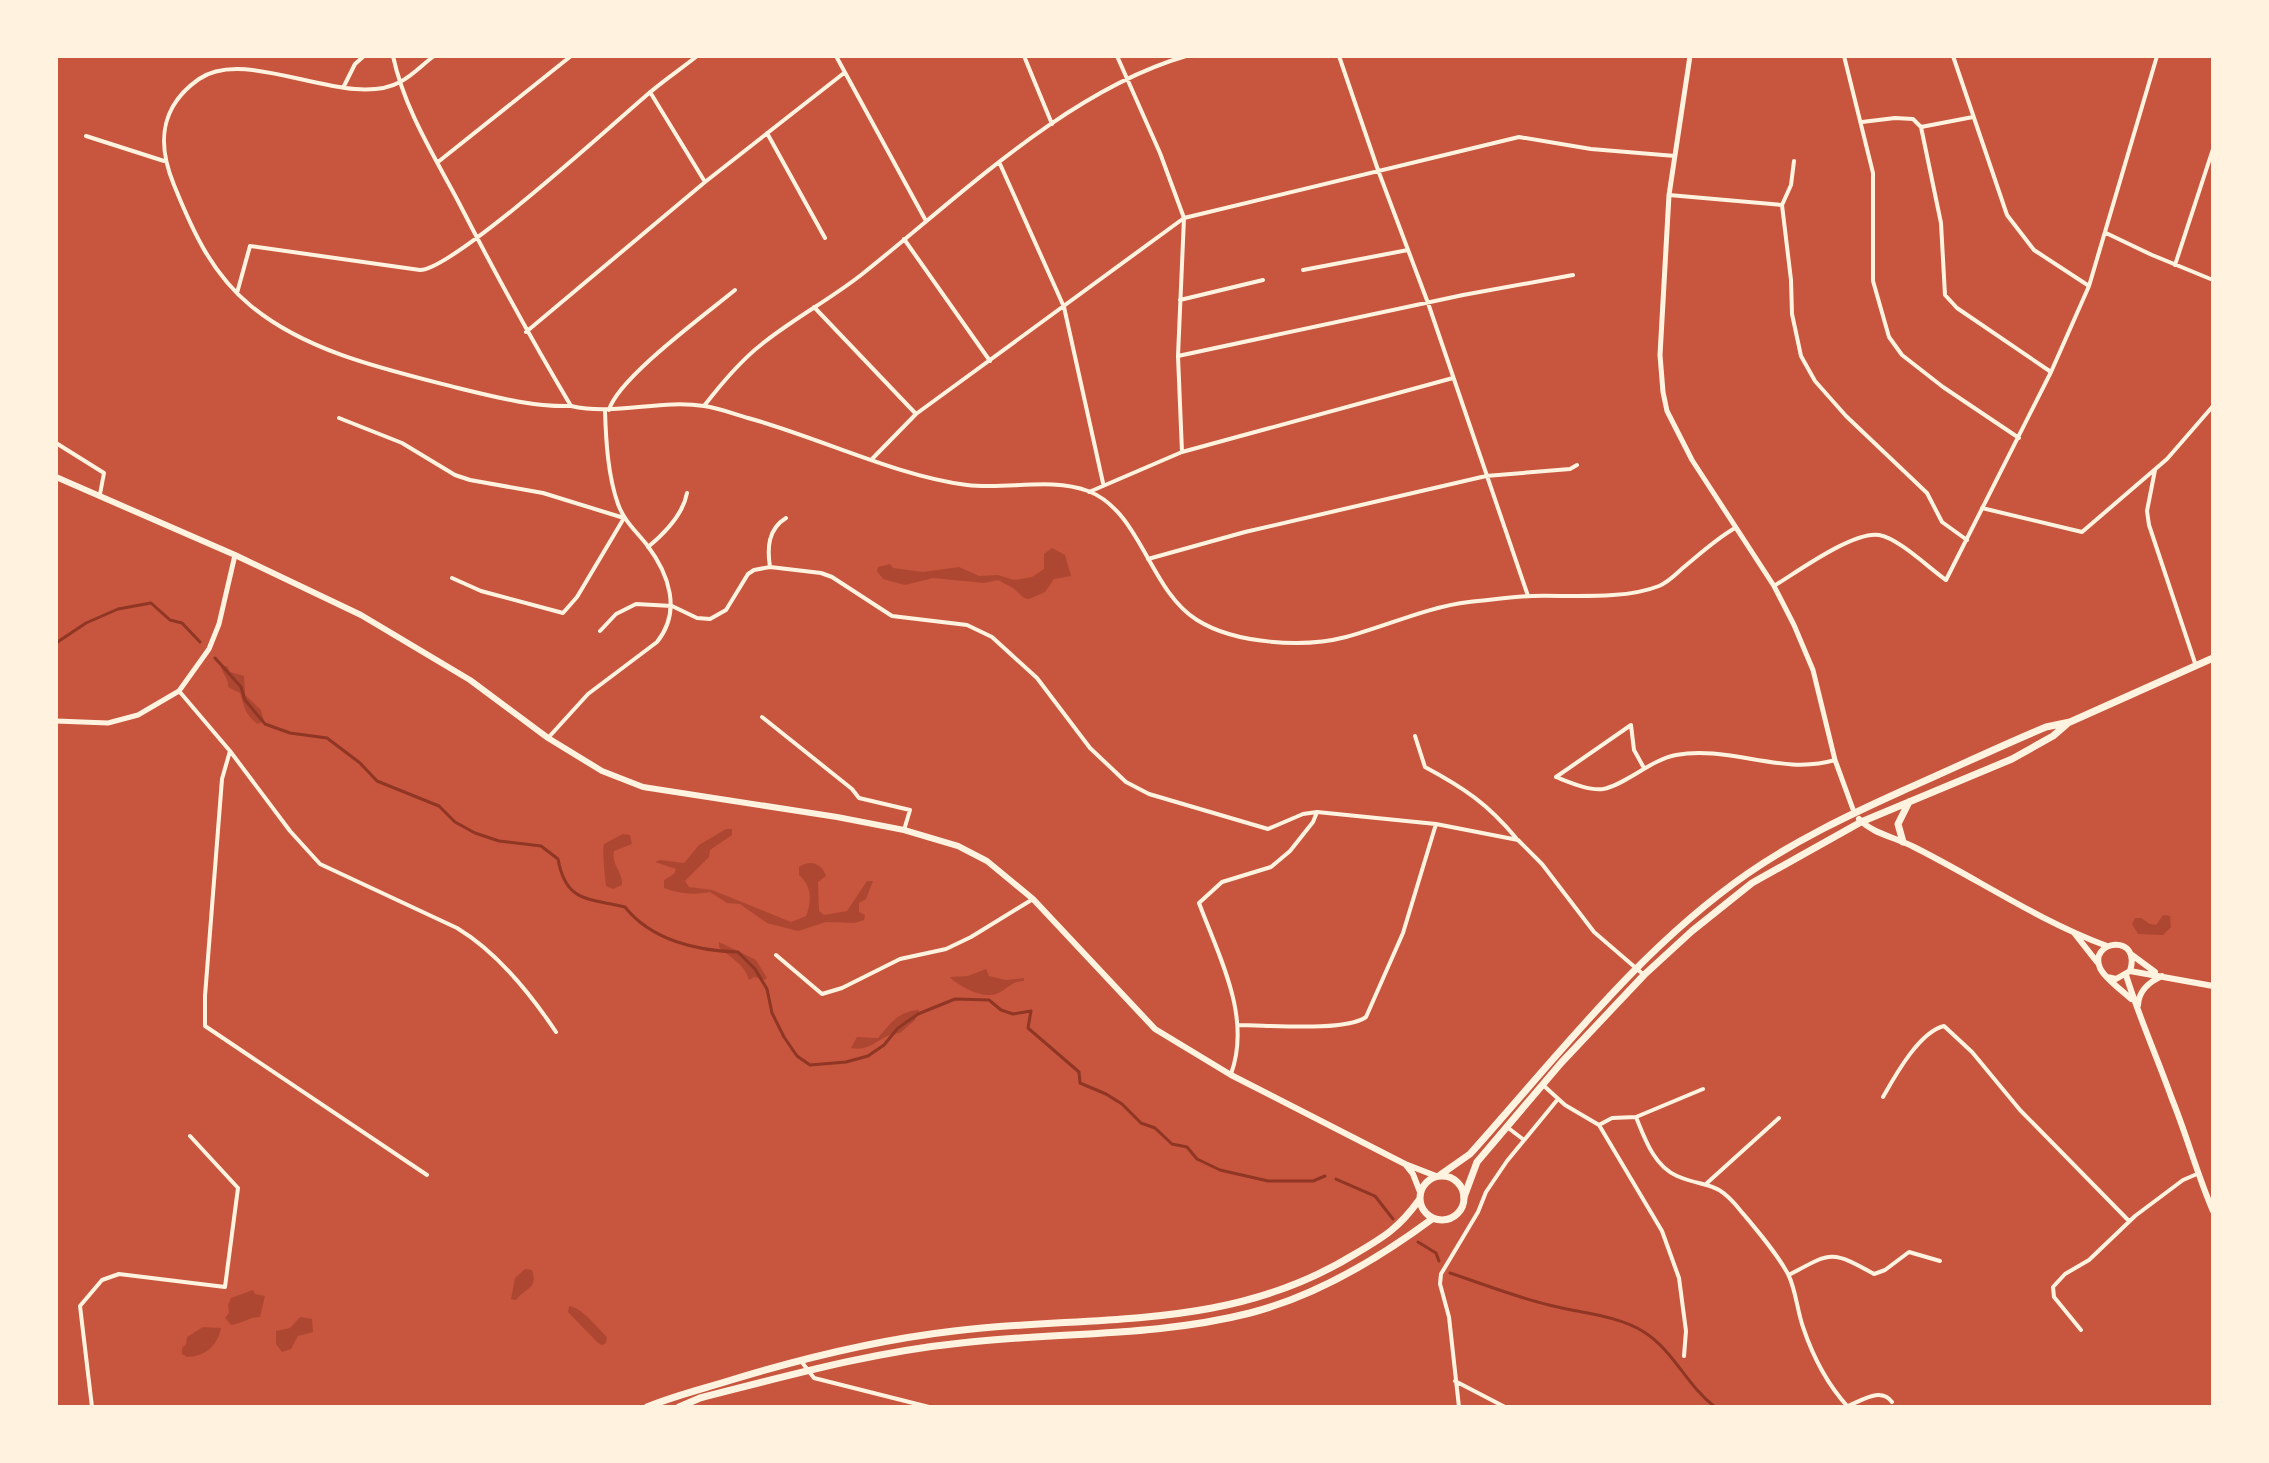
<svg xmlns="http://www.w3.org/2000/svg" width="2269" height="1463" font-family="Manrope,sans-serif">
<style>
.green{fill:#ae4732}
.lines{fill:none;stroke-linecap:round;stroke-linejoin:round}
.stream{stroke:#8f3625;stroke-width:3}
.minor{stroke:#fff3e0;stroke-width:4}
.tertiary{stroke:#fff3e0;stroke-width:5}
.secondary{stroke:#fff3e0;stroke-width:6}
.primary{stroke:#fff3e0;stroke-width:7}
.trunk{stroke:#fff3e0;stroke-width:7}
</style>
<rect width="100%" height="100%" fill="#c8553d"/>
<path class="green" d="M 1052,548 L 1065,555 L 1071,576 L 1054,579 L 1045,592 L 1029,599 L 1024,598 L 1013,588 L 998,580 L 984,583 L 933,578 L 905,585 L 883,579 L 877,571 L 878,567 L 890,564 L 893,568 L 923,572 L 959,567 L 979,576 L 998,575 L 1014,580 L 1032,577 L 1044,569 L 1044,554 Z
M 221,666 L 227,666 L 230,672 L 244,676 L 245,695 L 261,710 L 264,721 L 258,724 C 245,716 244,705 240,693 L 228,687 C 229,678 222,674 221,666 Z
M 726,829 L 732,829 L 732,835 L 710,850 L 709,857 L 685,881 L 689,887 L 712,890 L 791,922 L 806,916 C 812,901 812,886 799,875 L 799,867 C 810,859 822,863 826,876 L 818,882 L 819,911 L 824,915 L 847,911 L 867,881 L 873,881 L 866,899 L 859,903 L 859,912 L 865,915 L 864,920 L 854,923 L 826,922 L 798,931 L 767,923 L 740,904 L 727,903 L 710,892 C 694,895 679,894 664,888 L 664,880 L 674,874 L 676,869 L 655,862 L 660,860 L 684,863 L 699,845 Z
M 623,834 L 630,835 L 632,844 L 614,851 C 611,865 623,872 622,885 L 613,889 L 606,886 C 605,876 602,852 604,844 Z
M 2163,915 L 2170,916 L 2171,927 L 2163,935 L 2138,934 L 2132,924 L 2135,918 L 2141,918 L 2150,924 L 2156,925 Z
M 719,942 L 756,960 L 767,978 L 764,980 L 754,977 L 749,980 C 744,963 731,959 719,947 Z
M 986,969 L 989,976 L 1006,980 L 1024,978 L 1024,981 C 1011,981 1006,991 996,994 C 983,999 958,986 950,977 L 968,976 Z
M 919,1010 L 915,1020 L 900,1033 C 881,1033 872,1053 851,1048 L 857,1037 L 878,1038 C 890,1024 898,1011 919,1010 Z
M 525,1269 L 532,1270 C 538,1289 527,1286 516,1300 L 511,1299 L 515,1278 Z
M 253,1290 L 255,1294 L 265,1296 L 260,1317 C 249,1317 244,1323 231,1325 L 225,1318 L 229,1313 L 228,1305 L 231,1298 Z
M 569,1306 C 581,1307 598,1328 607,1337 L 606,1343 L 602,1345 L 598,1343 L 568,1312 Z
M 300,1317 L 312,1319 L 313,1332 L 298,1336 L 291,1349 L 282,1352 L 276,1344 L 276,1331 L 290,1328 Z
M 203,1327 L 221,1328 C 218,1345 205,1357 187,1357 L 182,1354 L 182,1348 L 186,1344 L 187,1337 Z"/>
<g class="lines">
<path class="stream" d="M 56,643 L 86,623 L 118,609 L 151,603 L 170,620 L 182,623 L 200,642
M 215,658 L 241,687 L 245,700 L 265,724 L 290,733 L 327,738 L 360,763 L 377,781 L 439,806 L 455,822 L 475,833 L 499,841 L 541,846 L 558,859 C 566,903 588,898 625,907 C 651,940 697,951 738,952 L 755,969 L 767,989 L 772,1013 L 784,1037 L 797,1056 L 810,1065 L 846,1062 L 868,1056 L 884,1045 L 898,1028 L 918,1014 L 955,999 L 989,1000 L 1001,1010 L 1013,1014 L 1031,1011 L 1028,1028 L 1079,1072 L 1080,1083 L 1106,1094 L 1122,1104 L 1141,1123 L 1155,1128 L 1172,1144 L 1187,1147 L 1197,1159 L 1220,1170 L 1268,1181 L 1313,1181 L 1325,1176
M 1336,1179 L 1375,1196 L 1393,1219
M 1418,1242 L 1436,1253 L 1439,1261
M 1450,1273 C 1483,1284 1516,1297 1549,1305 C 1579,1313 1618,1315 1644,1332 C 1674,1351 1687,1386 1715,1407"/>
<path class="minor" d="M 393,56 C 404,108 433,154 458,201 C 494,271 531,339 571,406 C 615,416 660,399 704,406 C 719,408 734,414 748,418 C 818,437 896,476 967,485 C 1006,490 1051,477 1088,491 C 1141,511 1149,590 1197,620 C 1235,644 1304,648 1346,637 C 1387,626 1427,607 1469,602 C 1490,600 1511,597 1532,596 C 1571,595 1624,600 1659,586 C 1669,582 1677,573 1684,567 C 1701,553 1716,539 1735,528
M 434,56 C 423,64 412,76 400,82 C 348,111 248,45 199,79 C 159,107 157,144 174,185 C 193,232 212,274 251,306 C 308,353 388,370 458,388 C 495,397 533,407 571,406
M 836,56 L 926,221
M 1024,56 L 1052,124
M 1117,56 L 1160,153 L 1184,218 L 1178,356 L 1182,452
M 1339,56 L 1378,170 L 1428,303 L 1528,596
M 1844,56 L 1873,173 L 1873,281 L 1889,337 L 1902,355 L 1943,387 L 2019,438
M 1953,56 L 2007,215 L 2034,250 L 2089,286
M 344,86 L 355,64 L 364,56
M 650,92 L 705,182
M 1862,122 L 1895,118 L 1913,119 L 1921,127 L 1941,223 L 1945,295 L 1957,308 L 2051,372
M 1921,127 L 1973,117
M 767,133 L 825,238
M 86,136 L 164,161
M 1794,161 L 1791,185 L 1782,205 L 1791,280 L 1792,314 L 1801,356 L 1815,381 L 1846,416 L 1927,493 L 1942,522 L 1967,540
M 438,162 L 571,56
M 1000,164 L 1064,307 L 1103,483
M 1669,195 L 1782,205
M 2106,233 L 2152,255 L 2213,280
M 904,239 L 990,361
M 2175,265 L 2213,149
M 1303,270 L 1408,250
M 237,293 L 250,246 L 420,270 C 453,270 614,123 648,94 C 664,80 681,69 697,56
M 1180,300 L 1263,280
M 814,307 L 916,414
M 526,332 L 705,182 L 844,73
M 1178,356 L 1463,295 L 1573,275
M 704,406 C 721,384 740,361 762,344 C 793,319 829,300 861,275 C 958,198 1066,91 1186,56
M 609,410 C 618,378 706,314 735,290
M 339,418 L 402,443 L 455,475 L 470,480 L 543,493 L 624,518 L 577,597 L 563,613 L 481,591 L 452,578
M 56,443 L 104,473 L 100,494
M 872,459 L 916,414 L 1184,218 L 1519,137 L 1591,149 L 1675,156
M 2155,470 L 2147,511 L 2149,525 L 2196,666
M 1089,492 L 1182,452 L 1453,378
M 1982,508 L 2082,532 L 2167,459 L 2213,406
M 648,547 C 665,533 683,515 687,493
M 1148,559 L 1245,532 L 1486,476 L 1570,469 L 1577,465
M 770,567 C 767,548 768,529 786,518
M 1774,586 C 1797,572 1853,531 1879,535 C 1898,538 1929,568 1946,580 L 2051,372 L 2089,286 L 2157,56
M 600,631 L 616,614 L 636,604 L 672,606 L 697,618 L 710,619 L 726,610 L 748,574 L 754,570 L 770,567 L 821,573 L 832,577 L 892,616 L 967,625 L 992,637 L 1037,678 L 1090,748 L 1126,782 L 1149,794 L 1268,829 L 1303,814 L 1317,812 L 1436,824 L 1518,840 L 1542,864 L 1594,932 L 1644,975
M 179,691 L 230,751 L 290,831 L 320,864 L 457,928 C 497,952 530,993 556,1032
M 762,717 L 852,789 L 859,798 L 910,810 L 904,830
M 1415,736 L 1425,767 C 1464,788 1488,804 1516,838
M 548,738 L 588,694 L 657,642 C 682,611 669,574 647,545 C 636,531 624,521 618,504 C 608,476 606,442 605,411
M 230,751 L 222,779 L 205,996 L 205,1026 L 427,1175
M 1556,777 C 1569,782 1589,791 1603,789 C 1625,785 1652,759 1676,755 C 1729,745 1782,776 1835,760
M 1556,777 L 1631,725 L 1634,750 L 1644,768
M 776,955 L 822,994 L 842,988 L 900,959 L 946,949 L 971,937 L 1033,899
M 1239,1025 C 1269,1025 1344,1032 1366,1017 L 1403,933 L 1436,824
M 1231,1074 C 1252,1017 1219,957 1199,903 L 1222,882 L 1271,867 L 1290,851 L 1313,822 L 1317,812
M 1543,1085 L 1565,1105 L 1599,1125 L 1662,1231 L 1679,1278 L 1686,1331 L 1684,1356
M 1883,1097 C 1895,1076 1919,1032 1944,1026 L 1972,1052 L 2020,1110 L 2129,1221
M 1636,1117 C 1645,1139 1654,1166 1677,1176 C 1708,1189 1715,1179 1740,1210 C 1756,1229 1776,1252 1788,1274 C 1796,1290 1797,1310 1803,1327 C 1813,1357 1827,1384 1848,1407
M 1599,1125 L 1612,1118 L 1636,1117 L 1703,1089
M 1507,1127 L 1524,1140
M 1707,1183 L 1779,1118
M 1789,1275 C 1831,1252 1831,1250 1874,1274 L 1885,1270 L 1909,1252 L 1940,1261
M 2081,1330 L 2054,1297 L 2053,1287 L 2065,1274 L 2089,1260 L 2135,1216 L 2183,1180 L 2197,1174
M 801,1361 L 814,1378 L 929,1407
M 1455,1381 L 1505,1407
M 1848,1406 C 1863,1400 1881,1387 1892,1402
M 92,1407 L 80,1306 L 102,1280 L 119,1274 L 225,1287 L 238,1188 L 190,1136
M 1459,1407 L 1449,1317 L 1440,1284 L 1441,1274 L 1478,1212 L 1486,1192 L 1507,1161 L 1558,1099"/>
<path class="tertiary" d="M 1690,56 L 1669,195 L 1660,355 L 1663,392 L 1667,411 L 1692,460 L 1774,586 L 1794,625 L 1813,670 L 1835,760 L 1854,812
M 56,721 L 108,723 L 138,715 L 179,691 L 209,649 L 219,624 L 235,555"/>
<path class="secondary" d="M 56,477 L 235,555 L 361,615 L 470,680 L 548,738 L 602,771 L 643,787 L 837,817 L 904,830 L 958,846 L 987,861 L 1033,899 L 1155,1029 L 1231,1075 L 1405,1164 L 1436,1176
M 1859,819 C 1873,834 1895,837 1914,847 C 1978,879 2039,921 2107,946
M 2075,934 L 2097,962
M 2132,955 L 2155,972
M 2130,971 L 2213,986
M 2126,975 C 2139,1017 2157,1057 2172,1099 C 2187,1136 2197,1174 2213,1211
M 2107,977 L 2116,979 L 2130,971 C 2142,933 2088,940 2100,968 C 2105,979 2122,990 2131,999
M 2138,1005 C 2139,990 2149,982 2162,976
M 1405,1164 L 1413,1174 L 1420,1192"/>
<path class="primary" d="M 1903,842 L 1898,824 L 1909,802
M 1440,1175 L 1470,1154 C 1558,1056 1639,949 1747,874 C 1796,840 1849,815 1902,791 C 1950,770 1998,747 2046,727 L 2070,722 L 2213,658
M 1464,1197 L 1477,1162 L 1561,1063 L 1644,975 L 1692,931 L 1752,883 L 1861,822 L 2012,759 L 2053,736 L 2068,723"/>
<path class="trunk" d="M1420 1198a22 22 0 1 1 44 0a22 22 0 1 1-44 0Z
M 647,1407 C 673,1396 702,1389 728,1381 C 803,1358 876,1340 954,1331 C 1095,1314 1227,1333 1355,1254 C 1384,1237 1399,1228 1419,1200
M 679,1407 L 700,1398 C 787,1376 872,1352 961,1343 C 1057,1332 1156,1337 1250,1313 C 1316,1296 1378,1259 1432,1219"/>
</g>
<rect width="2269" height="1463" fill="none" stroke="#fff3e0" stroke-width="116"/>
</svg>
